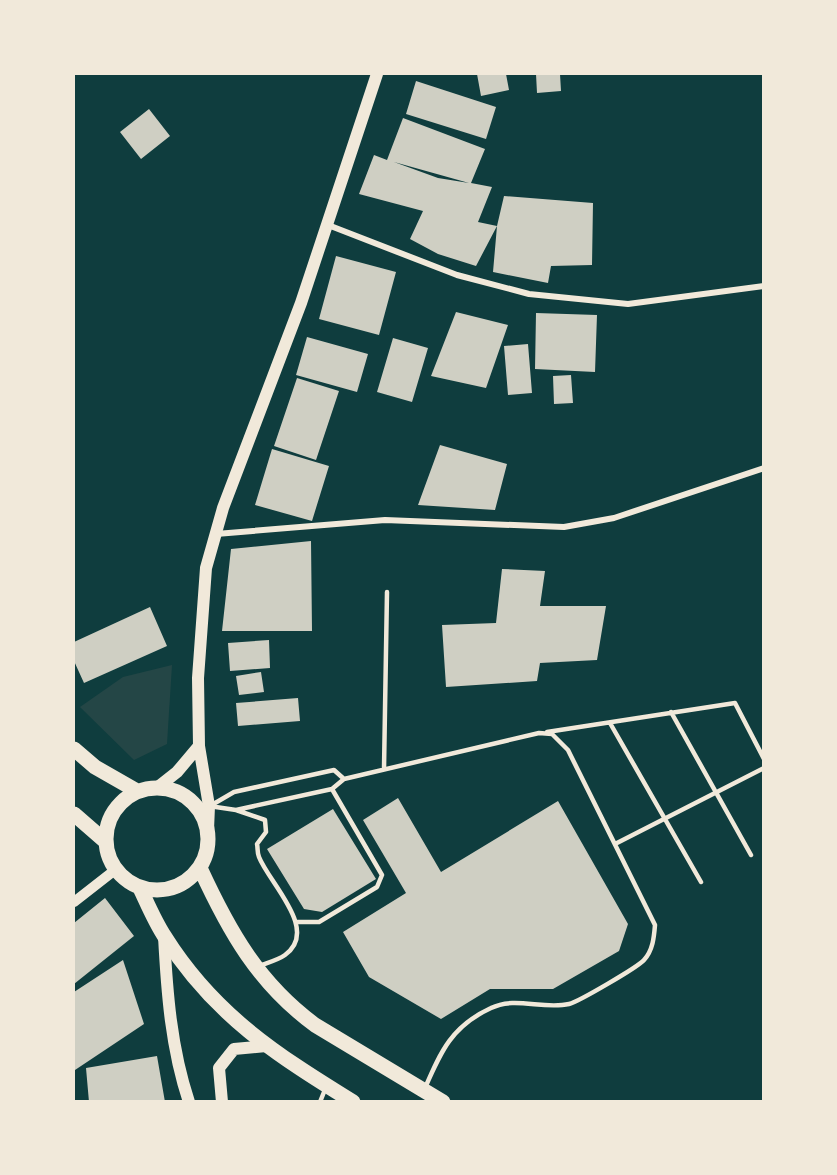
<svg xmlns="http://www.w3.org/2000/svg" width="837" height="1175" font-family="'Noto Serif',serif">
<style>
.green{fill:#244646}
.building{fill:#cfcfc3;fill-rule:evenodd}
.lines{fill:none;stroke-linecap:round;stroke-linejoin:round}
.service{stroke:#f1e9da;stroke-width:4.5}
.minor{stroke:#f1e9da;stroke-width:6}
.tertiary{stroke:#f1e9da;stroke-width:10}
.secondary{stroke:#f1e9da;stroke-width:12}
.primary{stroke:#f1e9da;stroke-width:15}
</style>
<rect width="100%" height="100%" fill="#0f3d3e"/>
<path class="green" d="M 172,665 L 167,744 L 134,760 L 80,707 L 123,677 Z"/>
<path class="building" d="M 477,74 L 506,74 L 509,90 L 481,96 Z
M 536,74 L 560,74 L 561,91 L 537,93 Z
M 416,81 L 496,107 L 486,139 L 406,114 Z
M 149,109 L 170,136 L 141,159 L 120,132 Z
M 403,118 L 485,149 L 471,183 L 492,187 L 478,222 L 497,226 L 476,266 L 438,254 L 410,239 L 423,211 L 359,194 L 374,155 L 387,160 ZM 394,162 L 469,183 L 438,178 Z
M 504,196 L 593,203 L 592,265 L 551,266 L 548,283 L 493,272 L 497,226 Z
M 336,256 L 396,272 L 379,335 L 319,319 Z
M 456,312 L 508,325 L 486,388 L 431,376 Z
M 536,313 L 597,315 L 595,372 L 535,369 Z
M 307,337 L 368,354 L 357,392 L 296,375 Z
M 393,338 L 428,348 L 412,402 L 377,392 Z
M 528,344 L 532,393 L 508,395 L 504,346 Z
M 571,375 L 573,403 L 554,404 L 553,376 Z
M 297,378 L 339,391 L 316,460 L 274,446 Z
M 440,445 L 507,464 L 495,510 L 418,505 Z
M 272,449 L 329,466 L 312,521 L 255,505 Z
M 311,541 L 312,631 L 222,631 L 231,549 Z
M 502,569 L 545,571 L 540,606 L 606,606 L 597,660 L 540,663 L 537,681 L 446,687 L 442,625 L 496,623 Z
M 150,607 L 167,646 L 84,683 L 74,661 L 74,642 Z
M 269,640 L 270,668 L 230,671 L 228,643 Z
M 261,672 L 264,692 L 239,695 L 236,676 Z
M 298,698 L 300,721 L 238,726 L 236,703 Z
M 398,798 L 441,872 L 558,801 L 628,924 L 619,951 L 553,989 L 490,989 L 441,1019 L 369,977 L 343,932 L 406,893 L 363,820 Z
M 333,809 L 376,879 L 322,912 L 304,909 L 267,849 Z
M 105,898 L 134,936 L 74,984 L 74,923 Z
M 123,960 L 144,1024 L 75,1070 L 74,992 Z
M 157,1056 L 165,1102 L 89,1102 L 86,1068 Z"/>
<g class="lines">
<path class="service" d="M 671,712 L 751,855
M 610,723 L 701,882
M 547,732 L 735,703 L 764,759
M 384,769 L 387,592
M 209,806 L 236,810 L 332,789 L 344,779
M 210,806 L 234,792 L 334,770 L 344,779 L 539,733 L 552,734 L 568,750 L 655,925 C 654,937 653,950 644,960 C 638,967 578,1002 569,1004 C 543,1010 515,996 491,1008 C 452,1026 441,1051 425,1088
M 236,810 L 265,820 L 266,832 L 257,844 C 258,848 257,853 259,857 C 269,883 320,930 285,955 C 278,960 267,963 259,966
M 615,844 L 764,768
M 296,922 L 319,922 L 377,887 L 382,875 L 332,789
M 320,1102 L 326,1087"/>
<path class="minor" d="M 328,225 L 457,275 L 529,294 L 628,304 L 764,286
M 216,534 L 385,520 L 564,527 L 614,518 L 764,468"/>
<path class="tertiary" d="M 74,902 L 115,870"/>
<path class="secondary" d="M 158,787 L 177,772 L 199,746
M 208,830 L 209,806 L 199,746 L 198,678 L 206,568 L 223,508 L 301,303 L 377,74
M 164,936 C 167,993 171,1048 189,1102
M 222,1102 L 219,1068 L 234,1049 L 266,1046"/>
<path class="primary" d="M 74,749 L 95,767 L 137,791
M106 839a51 51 0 1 1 102 0a51 51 0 1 1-102 0Z
M 74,814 L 105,841
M 200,868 C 229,931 258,983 315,1025 L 443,1102
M 140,888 C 148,905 155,922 165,937 C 214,1015 277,1055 353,1102"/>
</g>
<rect width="837" height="1175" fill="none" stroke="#f1e9da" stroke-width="150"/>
</svg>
